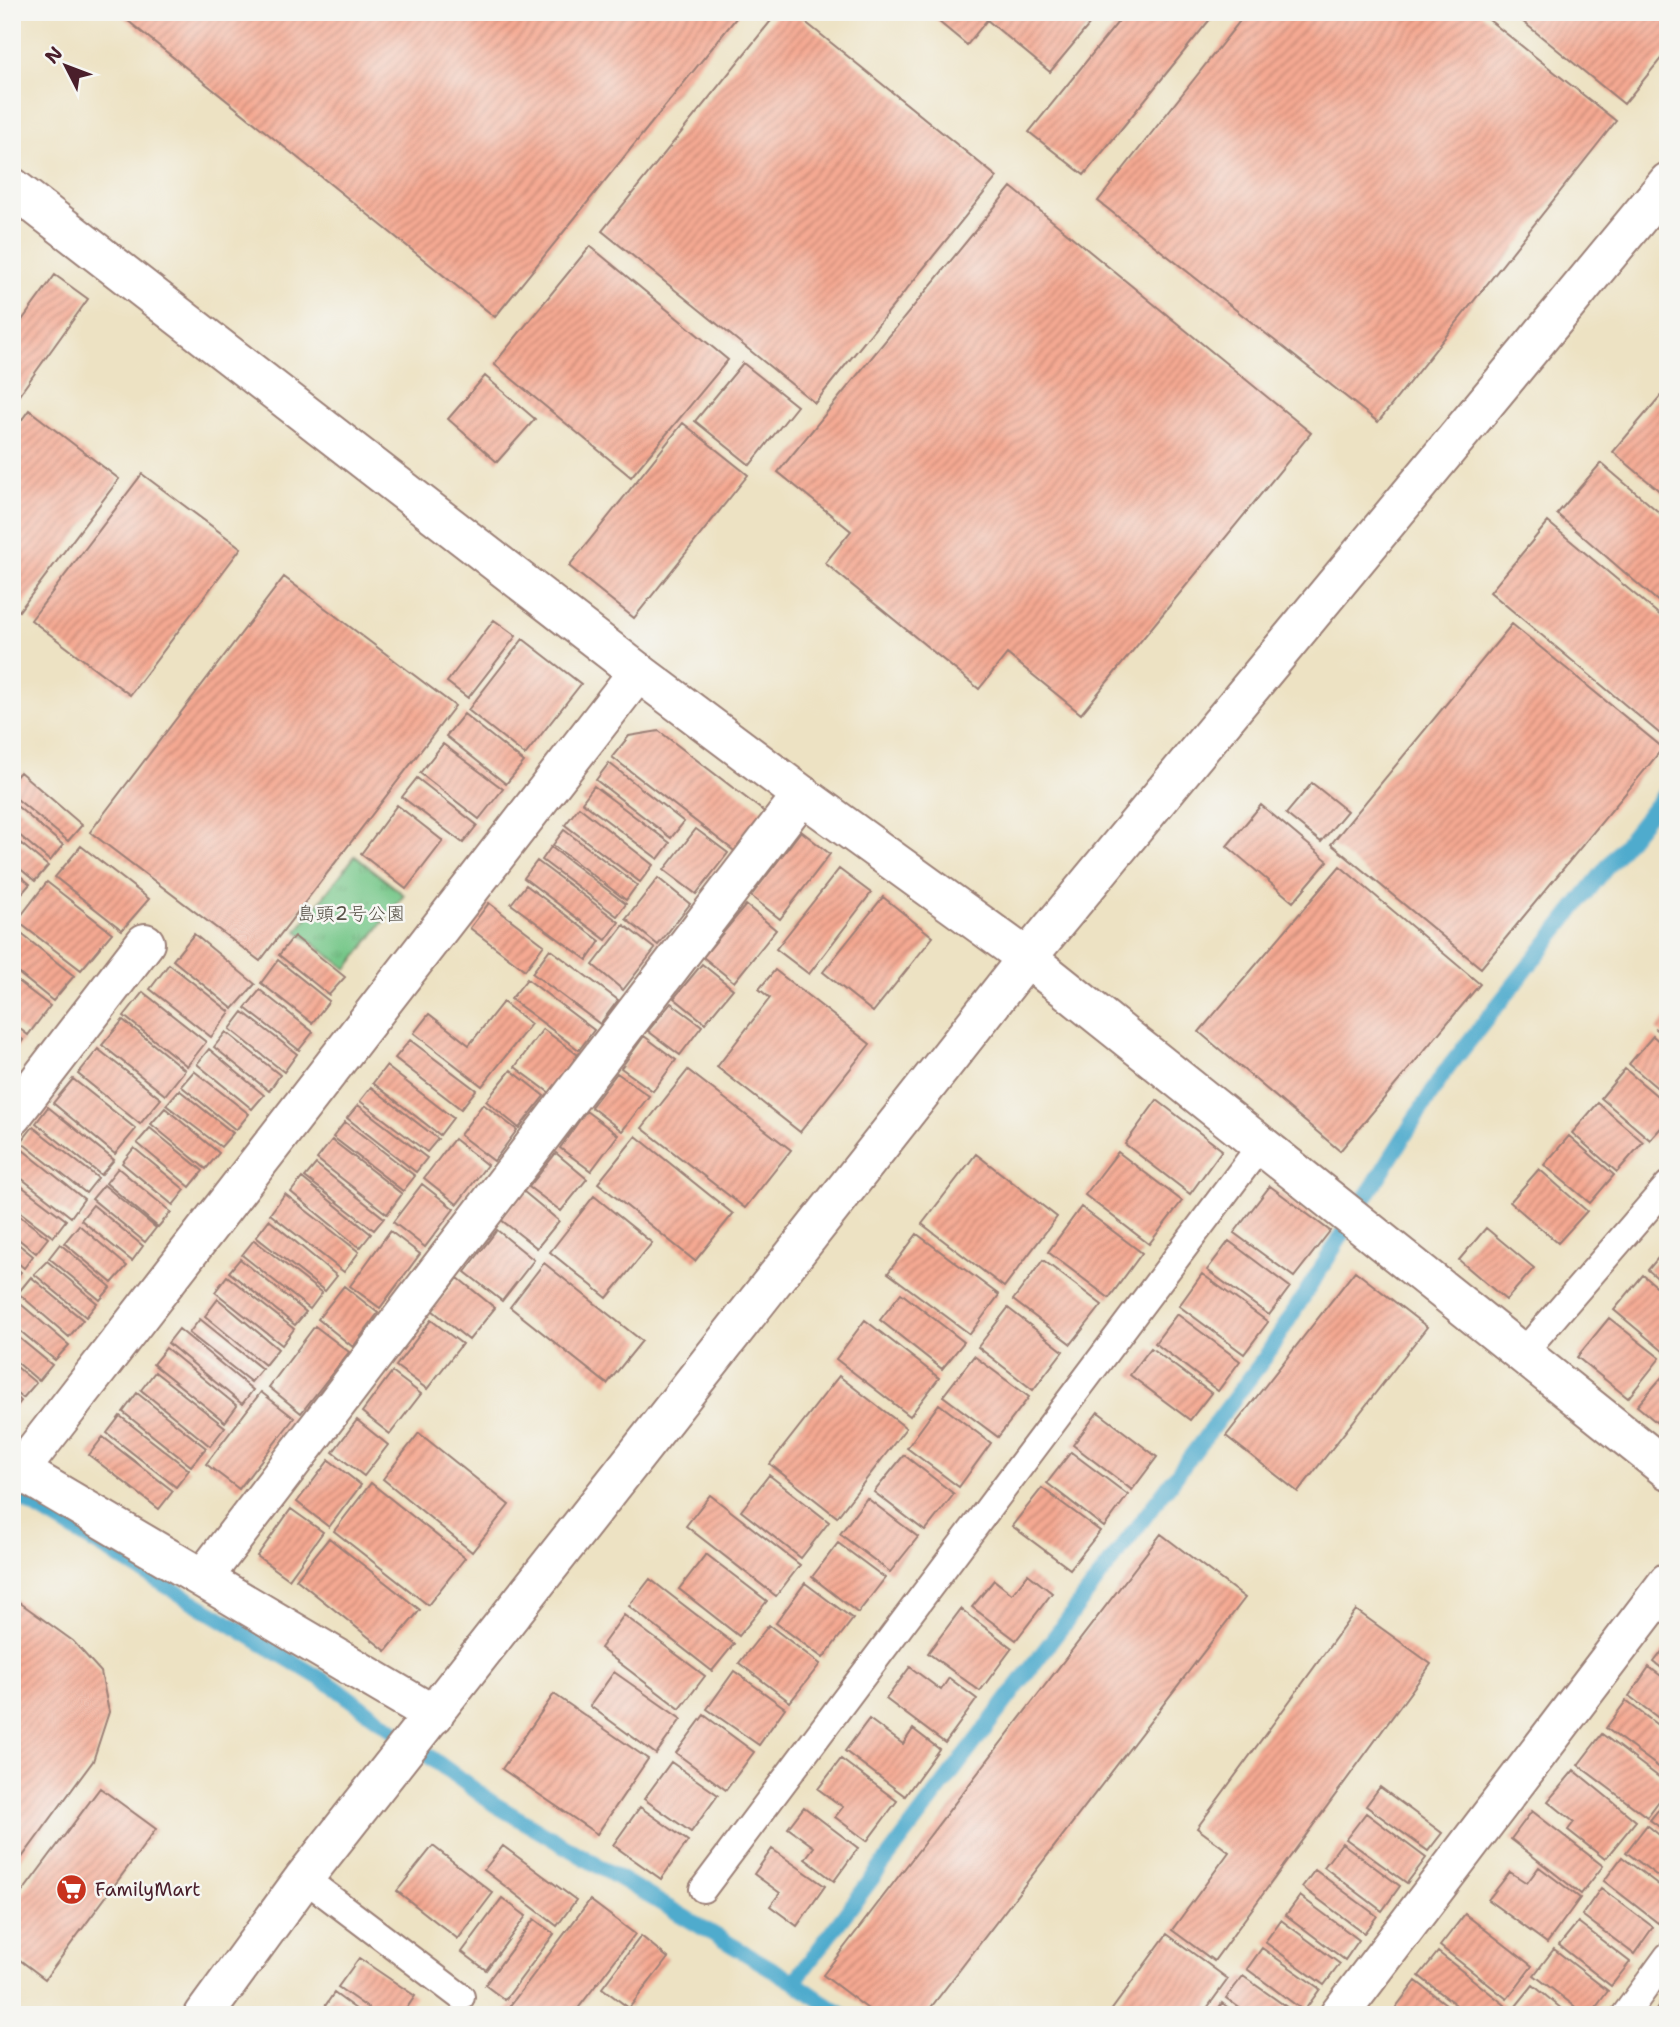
<svg xmlns="http://www.w3.org/2000/svg" width="1680" height="2027" font-family="'Shantell Sans','Klee One',sans-serif">
<style>
.park{fill:url(#park-tufts);stroke:#60735a;stroke-width:2}
.lines{fill:none;stroke-linecap:round;stroke-linejoin:round}
.stream{stroke:#4fabcd;stroke-width:16}
.building{fill:url(#building-hatch)}
.lane-casing{stroke:#9c8077;stroke-width:30}
.street-casing{stroke:#9c8077;stroke-width:42}
.secondary-casing{stroke:#9c8077;stroke-width:42}
.lane{stroke:#fff;stroke-width:26}
.street{stroke:#fff;stroke-width:38}
.secondary{stroke:#fff;stroke-width:38}
.labels{text-anchor:middle;stroke-width:5;stroke-linejoin:round;paint-order:stroke}
.park-label{font-size:19px;fill:#575147;stroke:#f6f6f2}
.poi-label{font-size:19px;fill:#4a1f2b;stroke:#f6f6f2;text-anchor:start}
</style>
<defs>
<pattern id="park-tufts" width="24" height="20" patternUnits="userSpaceOnUse" patternTransform="scale(1.75)"><rect width="24" height="20" fill="#76c789"/><path d="M3 7l-1-3M5 7V3M7 7l1-3M15 17l-1-3M17 17v-4M19 17l1-3" fill="none" stroke="#68aa76"/></pattern>
<pattern id="building-hatch" width="6" height="6" patternUnits="userSpaceOnUse" patternTransform="scale(1.75)"><rect width="6" height="6" fill="#f5a992"/><path d="M-1 1l2-2M0 6l6-6M5 7l2-2" fill="none" stroke="#c88977"/></pattern>
</defs>
<rect width="100%" height="100%" fill="#f6f6f2"/>
<filter id="ink" filterUnits="userSpaceOnUse"><feTurbulence type="fractalNoise" baseFrequency=".0143" numOctaves="2"/><feDisplacementMap in="SourceGraphic" scale="14" xChannelSelector="R" yChannelSelector="G"/><feConvolveMatrix kernelMatrix="1 2 1 2 8 2 1 2 1" color-interpolation-filters="sRGB"/></filter>
<filter id="wash" filterUnits="userSpaceOnUse"><feTurbulence type="fractalNoise" baseFrequency=".00686" numOctaves="4" result="noise"/><feDisplacementMap in="SourceGraphic" scale="28" xChannelSelector="R" yChannelSelector="G"/><feGaussianBlur stdDeviation="1.57" result="paint"/><feColorMatrix in="noise" values="0 0 0 0 0 0 0 0 0 0 0 0 0 0 0 0 0 1.4 0 .05"/><feComposite in="paint" operator="in"/></filter>
<g filter="url(#wash)">
<rect width="100%" height="100%" fill="#ede2c3"/>
<path class="park" d="M 355,856 L 404,895 L 347,969 L 297,931 Z"/>
<g class="lines">
<path class="stream" d="M 12,1493 L 333,1686 L 494,1804 L 794,1982 L 842,2015
M 794,1982 L 1264,1359 L 1444,1073 L 1668,790"/>
</g>
<g id="blocks">
<path class="building" d="M 117,12 L 741,12 L 495,317 Z
M 778,12 L 793,12 L 997,177 L 815,403 L 602,231 Z
M 927,12 L 1100,12 L 1050,72 L 987,20 L 967,45 Z
M 1126,12 L 1216,12 L 1084,175 L 1029,132 Z
M 1247,12 L 1479,12 L 1616,121 L 1378,422 L 1098,201 Z
M 1511,12 L 1668,12 L 1668,50 L 1624,104 Z
M 1011,187 L 1311,433 L 1081,714 L 1007,654 L 979,689 L 825,563 L 851,531 L 778,472 Z
M 590,246 L 728,360 L 631,477 L 494,364 Z
M 55,275 L 88,299 L 12,405 L 12,334 Z
M 743,363 L 797,406 L 750,465 L 695,421 Z
M 485,376 L 535,419 L 497,462 L 448,419 Z
M 1668,387 L 1668,498 L 1613,452 Z
M 29,410 L 119,479 L 19,611 L 12,606 L 12,433 Z
M 683,423 L 748,475 L 634,618 L 569,566 Z
M 1601,463 L 1668,520 L 1668,610 L 1557,514 Z
M 142,474 L 241,548 L 130,695 L 31,620 Z
M 1548,522 L 1668,622 L 1668,734 L 1665,738 L 1490,592 Z
M 284,577 L 455,706 L 260,961 L 90,832 Z
M 494,620 L 516,636 L 468,698 L 447,682 Z
M 1512,624 L 1663,748 L 1481,968 L 1331,844 Z
M 523,639 L 581,684 L 525,755 L 468,710 Z
M 464,714 L 524,762 L 506,784 L 446,736 Z
M 659,731 L 767,814 L 737,853 L 612,757 L 629,736 Z
M 443,744 L 503,789 L 479,819 L 420,773 Z
M 609,763 L 684,822 L 671,838 L 596,780 Z
M 20,772 L 82,825 L 68,841 L 12,795 L 12,781 Z
M 417,778 L 477,825 L 463,843 L 402,797 Z
M 1312,783 L 1347,811 L 1321,842 L 1286,814 Z
M 594,786 L 670,843 L 658,859 L 582,802 Z
M 12,802 L 63,845 L 50,861 L 12,829 Z
M 397,805 L 443,841 L 406,889 L 361,854 Z
M 1261,805 L 1328,861 L 1293,902 L 1227,846 Z
M 579,807 L 653,865 L 640,882 L 565,825 Z
M 696,829 L 728,853 L 696,894 L 664,870 Z
M 564,830 L 637,885 L 626,900 L 553,845 Z
M 801,831 L 830,854 L 780,919 L 751,896 Z
M 12,836 L 48,866 L 35,881 L 12,862 Z
M 81,846 L 149,899 L 122,930 L 55,877 Z
M 551,847 L 626,904 L 617,916 L 542,860 Z
M 537,861 L 619,922 L 606,940 L 524,878 Z
M 1340,866 L 1480,984 L 1340,1151 L 1199,1032 Z
M 12,869 L 30,884 L 16,900 L 12,896 Z
M 839,869 L 871,893 L 809,974 L 776,949 Z
M 658,878 L 690,904 L 658,945 L 626,919 Z
M 47,882 L 112,933 L 81,970 L 17,921 Z
M 526,885 L 600,941 L 587,960 L 511,904 Z
M 883,897 L 933,937 L 873,1012 L 823,972 Z
M 489,903 L 544,945 L 525,970 L 470,928 Z
M 746,905 L 776,930 L 734,982 L 703,957 Z
M 624,925 L 655,949 L 623,990 L 593,965 Z
M 14,928 L 74,976 L 53,1001 L 12,968 L 12,930 Z
M 194,934 L 255,984 L 233,1009 L 173,960 Z
M 294,936 L 345,977 L 329,995 L 279,955 Z
M 550,949 L 618,1000 L 600,1024 L 532,973 Z
M 278,960 L 329,1001 L 312,1023 L 261,983 Z
M 169,964 L 230,1012 L 211,1037 L 150,989 Z
M 702,964 L 733,989 L 705,1023 L 674,998 Z
M 775,970 L 870,1044 L 800,1132 L 717,1067 L 770,998 L 759,989 Z
M 12,977 L 50,1006 L 28,1035 L 12,1023 Z
M 527,979 L 594,1030 L 579,1050 L 511,999 Z
M 260,990 L 313,1032 L 299,1050 L 245,1008 Z
M 143,992 L 206,1042 L 187,1066 L 124,1016 Z
M 503,1002 L 531,1024 L 482,1086 L 414,1033 L 429,1014 L 469,1045 Z
M 671,1003 L 702,1026 L 680,1055 L 648,1031 Z
M 243,1012 L 297,1054 L 284,1072 L 230,1029 Z
M 1668,1016 L 1668,1039 L 1656,1029 Z
M 123,1020 L 185,1070 L 165,1095 L 102,1045 Z
M 543,1029 L 578,1055 L 550,1093 L 515,1067 Z
M 12,1031 L 23,1040 L 12,1055 Z
M 226,1032 L 280,1075 L 269,1091 L 214,1047 Z
M 644,1036 L 676,1060 L 653,1091 L 621,1068 Z
M 1653,1036 L 1668,1049 L 1668,1097 L 1629,1064 Z
M 410,1040 L 476,1090 L 461,1109 L 395,1058 Z
M 98,1049 L 161,1099 L 140,1124 L 78,1074 Z
M 209,1049 L 264,1095 L 252,1109 L 197,1064 Z
M 386,1066 L 453,1118 L 440,1135 L 373,1083 Z
M 1625,1069 L 1668,1105 L 1668,1120 L 1650,1140 L 1601,1098 Z
M 511,1070 L 544,1096 L 519,1128 L 486,1101 Z
M 688,1070 L 791,1150 L 745,1208 L 642,1128 Z
M 194,1071 L 249,1114 L 236,1130 L 181,1086 Z
M 617,1073 L 649,1096 L 622,1131 L 591,1107 Z
M 73,1079 L 136,1129 L 115,1154 L 53,1103 Z
M 371,1087 L 438,1139 L 427,1152 L 360,1101 Z
M 179,1090 L 233,1133 L 221,1147 L 166,1105 Z
M 1157,1100 L 1222,1150 L 1190,1194 L 1125,1144 Z
M 1598,1103 L 1643,1142 L 1617,1172 L 1572,1133 Z
M 483,1104 L 517,1130 L 494,1161 L 460,1135 Z
M 358,1105 L 427,1158 L 416,1172 L 347,1118 Z
M 48,1107 L 114,1160 L 101,1175 L 36,1123 Z
M 165,1108 L 219,1153 L 206,1169 L 151,1124 Z
M 586,1111 L 618,1135 L 591,1171 L 560,1148 Z
M 345,1122 L 415,1176 L 403,1191 L 333,1137 Z
M 33,1127 L 98,1178 L 86,1193 L 21,1142 Z
M 150,1128 L 203,1171 L 190,1187 L 137,1143 Z
M 636,1136 L 733,1214 L 695,1261 L 598,1183 Z
M 1569,1136 L 1614,1175 L 1590,1203 L 1544,1165 Z
M 454,1139 L 487,1165 L 457,1204 L 424,1178 Z
M 332,1140 L 402,1194 L 387,1214 L 317,1159 Z
M 18,1146 L 84,1199 L 71,1217 L 12,1171 L 12,1153 Z
M 134,1148 L 185,1190 L 173,1205 L 122,1163 Z
M 1118,1152 L 1182,1201 L 1149,1244 L 1085,1195 Z
M 556,1153 L 587,1179 L 561,1211 L 529,1187 Z
M 976,1154 L 1057,1217 L 1004,1287 L 922,1224 Z
M 316,1164 L 384,1218 L 374,1230 L 305,1177 Z
M 118,1168 L 171,1212 L 158,1227 L 106,1183 Z
M 1539,1169 L 1587,1211 L 1558,1243 L 1510,1202 Z
M 302,1178 L 371,1234 L 360,1248 L 291,1192 Z
M 12,1179 L 66,1220 L 53,1237 L 12,1206 Z
M 422,1184 L 454,1209 L 425,1247 L 393,1222 Z
M 104,1185 L 156,1228 L 145,1242 L 92,1199 Z
M 1270,1186 L 1330,1231 L 1294,1277 L 1234,1233 Z
M 523,1191 L 559,1221 L 537,1248 L 500,1219 Z
M 285,1194 L 359,1252 L 344,1272 L 270,1214 Z
M 594,1196 L 652,1243 L 607,1298 L 550,1252 Z
M 93,1205 L 143,1246 L 132,1261 L 81,1220 Z
M 1081,1207 L 1142,1253 L 1109,1298 L 1048,1252 Z
M 12,1210 L 48,1238 L 36,1253 L 12,1234 Z
M 269,1220 L 337,1276 L 325,1291 L 256,1237 Z
M 79,1225 L 127,1266 L 112,1283 L 64,1243 Z
M 1486,1228 L 1534,1268 L 1506,1300 L 1459,1260 Z
M 497,1230 L 534,1260 L 502,1301 L 465,1272 Z
M 390,1231 L 420,1254 L 380,1308 L 350,1286 Z
M 917,1234 L 999,1295 L 970,1334 L 888,1273 Z
M 12,1239 L 33,1256 L 24,1268 L 12,1258 Z
M 254,1240 L 322,1293 L 310,1309 L 242,1255 Z
M 1229,1241 L 1290,1287 L 1269,1315 L 1207,1270 Z
M 60,1244 L 111,1287 L 100,1300 L 49,1258 Z
M 1668,1246 L 1668,1287 L 1648,1270 Z
M 240,1259 L 306,1312 L 295,1325 L 229,1272 Z
M 1043,1260 L 1102,1305 L 1071,1344 L 1013,1300 Z
M 47,1261 L 97,1303 L 86,1317 L 34,1274 Z
M 544,1263 L 642,1341 L 607,1384 L 510,1307 Z
M 12,1264 L 21,1272 L 12,1283 Z
M 1355,1271 L 1427,1327 L 1298,1492 L 1226,1436 Z
M 1202,1274 L 1268,1322 L 1244,1354 L 1179,1306 Z
M 1643,1275 L 1668,1296 L 1668,1348 L 1664,1352 L 1614,1310 Z
M 227,1276 L 294,1329 L 282,1345 L 215,1292 Z
M 31,1277 L 83,1320 L 69,1337 L 18,1293 Z
M 458,1278 L 495,1308 L 469,1340 L 432,1310 Z
M 344,1286 L 378,1313 L 353,1347 L 318,1319 Z
M 901,1293 L 964,1342 L 942,1369 L 880,1320 Z
M 218,1299 L 278,1349 L 265,1365 L 205,1316 Z
M 16,1300 L 69,1345 L 55,1360 L 12,1324 L 12,1304 Z
M 1008,1308 L 1063,1351 L 1033,1390 L 978,1347 Z
M 1177,1314 L 1240,1361 L 1218,1391 L 1155,1343 Z
M 1609,1318 L 1660,1358 L 1628,1398 L 1577,1357 Z
M 200,1319 L 262,1369 L 251,1382 L 189,1333 Z
M 431,1320 L 462,1344 L 427,1389 L 396,1366 Z
M 865,1320 L 939,1378 L 910,1416 L 836,1359 Z
M 315,1326 L 349,1352 L 301,1413 L 269,1387 Z
M 179,1329 L 253,1390 L 242,1404 L 168,1343 Z
M 12,1332 L 52,1365 L 39,1381 L 12,1358 Z
M 166,1348 L 237,1406 L 225,1422 L 153,1364 Z
M 1151,1348 L 1211,1393 L 1190,1420 L 1130,1375 Z
M 974,1356 L 1029,1397 L 998,1437 L 943,1396 Z
M 12,1363 L 36,1383 L 23,1398 L 12,1389 Z
M 1668,1370 L 1668,1432 L 1637,1406 Z
M 155,1372 L 225,1427 L 210,1446 L 141,1390 Z
M 392,1372 L 421,1394 L 390,1434 L 362,1412 Z
M 839,1376 L 906,1428 L 837,1517 L 770,1464 Z
M 261,1392 L 294,1418 L 239,1489 L 206,1464 Z
M 12,1393 L 21,1401 L 12,1412 Z
M 137,1393 L 206,1448 L 191,1466 L 123,1412 Z
M 939,1404 L 991,1443 L 959,1487 L 907,1448 Z
M 1098,1412 L 1157,1457 L 1132,1490 L 1073,1445 Z
M 120,1416 L 189,1470 L 176,1487 L 107,1433 Z
M 357,1420 L 388,1445 L 364,1476 L 333,1452 Z
M 419,1433 L 509,1505 L 472,1552 L 383,1479 Z
M 103,1437 L 173,1491 L 159,1509 L 89,1455 Z
M 1071,1452 L 1128,1495 L 1104,1527 L 1047,1483 Z
M 904,1455 L 954,1494 L 925,1531 L 874,1492 Z
M 329,1460 L 361,1485 L 329,1527 L 297,1502 Z
M 769,1475 L 829,1522 L 801,1558 L 741,1511 Z
M 371,1483 L 465,1558 L 428,1605 L 334,1531 Z
M 1042,1488 L 1100,1531 L 1070,1569 L 1012,1526 Z
M 710,1495 L 800,1565 L 776,1596 L 686,1526 Z
M 867,1498 L 918,1537 L 890,1572 L 840,1534 Z
M 291,1509 L 323,1532 L 289,1579 L 257,1556 Z
M 1161,1534 L 1245,1598 L 925,2015 L 876,2015 L 823,1975 Z
M 329,1538 L 420,1610 L 386,1651 L 296,1579 Z
M 838,1543 L 885,1578 L 858,1613 L 812,1577 Z
M 706,1554 L 767,1601 L 739,1636 L 679,1589 Z
M 1028,1574 L 1052,1593 L 1016,1640 L 972,1607 L 994,1580 L 1012,1594 Z
M 650,1579 L 734,1644 L 712,1671 L 629,1606 Z
M 805,1583 L 853,1619 L 823,1658 L 776,1623 Z
M 12,1597 L 73,1641 L 101,1672 L 109,1712 L 93,1761 L 12,1871 Z
M 961,1609 L 1012,1648 L 980,1691 L 928,1653 Z
M 1356,1610 L 1431,1664 L 1214,1961 L 1172,1930 L 1229,1852 L 1197,1828 Z
M 624,1615 L 705,1676 L 680,1709 L 600,1648 Z
M 769,1625 L 820,1664 L 790,1702 L 739,1663 Z
M 1668,1644 L 1668,1673 L 1654,1662 Z
M 910,1667 L 941,1690 L 949,1678 L 977,1699 L 945,1743 L 886,1699 Z
M 1649,1667 L 1668,1681 L 1668,1725 L 1629,1696 Z
M 734,1671 L 785,1708 L 759,1745 L 707,1709 Z
M 614,1672 L 681,1719 L 656,1754 L 590,1706 Z
M 554,1694 L 648,1759 L 597,1834 L 502,1769 Z
M 1626,1701 L 1668,1733 L 1668,1774 L 1606,1728 Z
M 704,1715 L 754,1752 L 726,1790 L 676,1753 Z
M 869,1719 L 903,1744 L 913,1729 L 939,1749 L 905,1796 L 845,1751 Z
M 1602,1734 L 1668,1784 L 1668,1789 L 1647,1817 L 1578,1765 Z
M 841,1759 L 897,1801 L 867,1841 L 835,1817 L 843,1807 L 818,1789 Z
M 671,1762 L 718,1795 L 691,1832 L 644,1799 Z
M 1574,1770 L 1636,1821 L 1605,1859 L 1568,1830 L 1574,1822 L 1548,1801 Z
M 1380,1787 L 1442,1833 L 1428,1851 L 1366,1806 Z
M 100,1788 L 156,1829 L 45,1979 L 12,1954 L 12,1906 Z
M 1668,1798 L 1668,1833 L 1650,1820 Z
M 640,1807 L 688,1841 L 661,1879 L 613,1845 Z
M 804,1807 L 858,1848 L 834,1881 L 805,1859 L 814,1847 L 788,1828 Z
M 1532,1811 L 1603,1866 L 1581,1894 L 1511,1839 Z
M 1366,1813 L 1426,1858 L 1407,1883 L 1346,1839 Z
M 1647,1825 L 1668,1842 L 1668,1884 L 1626,1852 Z
M 1342,1843 L 1400,1886 L 1382,1911 L 1324,1867 Z
M 433,1846 L 493,1893 L 458,1939 L 397,1891 Z
M 503,1846 L 576,1900 L 557,1926 L 484,1870 Z
M 772,1849 L 825,1886 L 797,1926 L 770,1906 L 780,1893 L 754,1874 Z
M 1622,1857 L 1668,1892 L 1668,1910 L 1658,1923 L 1604,1881 Z
M 1539,1867 L 1580,1898 L 1547,1943 L 1488,1900 L 1510,1872 L 1527,1883 Z
M 1315,1870 L 1377,1916 L 1364,1933 L 1302,1887 Z
M 1601,1888 L 1653,1927 L 1634,1954 L 1582,1915 Z
M 1300,1896 L 1359,1940 L 1345,1960 L 1286,1915 Z
M 502,1898 L 526,1916 L 486,1970 L 462,1952 Z
M 590,1900 L 635,1934 L 573,2015 L 503,2015 Z
M 1465,1914 L 1532,1966 L 1507,1999 L 1440,1946 Z
M 534,1919 L 554,1934 L 505,2000 L 485,1985 Z
M 1281,1920 L 1340,1964 L 1324,1985 L 1265,1942 Z
M 1578,1922 L 1630,1962 L 1611,1986 L 1559,1945 Z
M 1167,1934 L 1228,1979 L 1202,2015 L 1108,2015 Z
M 641,1936 L 668,1958 L 629,2008 L 602,1988 Z
M 1262,1948 L 1320,1989 L 1304,2011 L 1247,1969 Z
M 1554,1949 L 1608,1991 L 1590,2015 L 1586,2015 L 1534,1975 Z
M 1438,1952 L 1505,2005 L 1496,2015 L 1469,2015 L 1419,1976 Z
M 359,1958 L 415,1996 L 402,2015 L 378,2015 L 338,1987 Z
M 1243,1976 L 1298,2015 L 1249,2015 L 1226,1998 Z
M 1416,1981 L 1460,2015 L 1406,2015 L 1396,2007 Z
M 1533,1985 L 1569,2015 L 1516,2015 L 1512,2011 Z
M 1668,1992 L 1668,2015 L 1662,2015 L 1656,2010 Z
M 334,1993 L 364,2015 L 319,2015 Z
M 1222,2003 L 1238,2015 L 1214,2015 Z"/>
</g>
</g>
<g filter="url(#ink)">
<use href="#blocks" fill-opacity="0" stroke="#9c8077" stroke-width="2"/>
<g class="lines">
<defs>
<path id="lane" d="M 1522,1354 L 1668,1185
M 304,1878 L 461,1997
M 703,1889 L 1261,1145
M 1625,2015 L 1668,1956"/>
<path id="street" d="M 12,1116 L 145,943
M 12,1466 L 434,1715
M 20,1470 L 638,672
M 203,1578 L 802,795"/>
<path id="secondary" d="M 12,187 L 638,672 L 802,795 L 1027,958 L 1668,1470
M 204,2015 L 304,1878 L 1027,958 L 1668,182
M 1339,2015 L 1668,1582"/>
</defs>
<use href="#lane" class="lane-casing"/>
<use href="#street" class="street-casing"/>
<use href="#secondary" class="secondary-casing"/>
<use href="#lane" class="lane"/>
<use href="#street" class="street"/>
<use href="#secondary" class="secondary"/>
</g>
</g>
<defs>
<symbol id="supermarket-disc" viewBox="-11 -11 22 22"><circle r="9.5" fill="#c8321e" stroke="#f6f6f2"/><path d="M-6-5.5h2.5l.6 2H6L4.5 2H-2.5L-4.4-4H-6ZM-1.5 3.2a1.3 1.3 0 1 0 .1 0ZM3 3.2a1.3 1.3 0 1 0 .1 0Z" fill="#fff"/></symbol>
</defs>
<g fill-rule="evenodd">
<use href="#supermarket-disc" x="54" y="1872" width="35" height="35"/>
</g>
<g class="labels">
<g class="park-label">
<text x="351" y="920">島頭2号公園</text>
</g>
<g class="poi-label">
<text x="95" y="1896">FamilyMart</text>
</g>
</g>
<rect width="1680" height="2027" fill="none" stroke="#f6f6f2" stroke-width="42"/>
<g transform="translate(66 66) rotate(312)" stroke="#f6f6f2" stroke-width="5" paint-order="stroke">
<path d="M0-5L12 26L0 18L-12 26Z" fill="#4a1f2b"/>
<text y="-10" font-size="19" font-weight="bold" text-anchor="middle" fill="#4a1f2b">N</text>
</g>
</svg>
